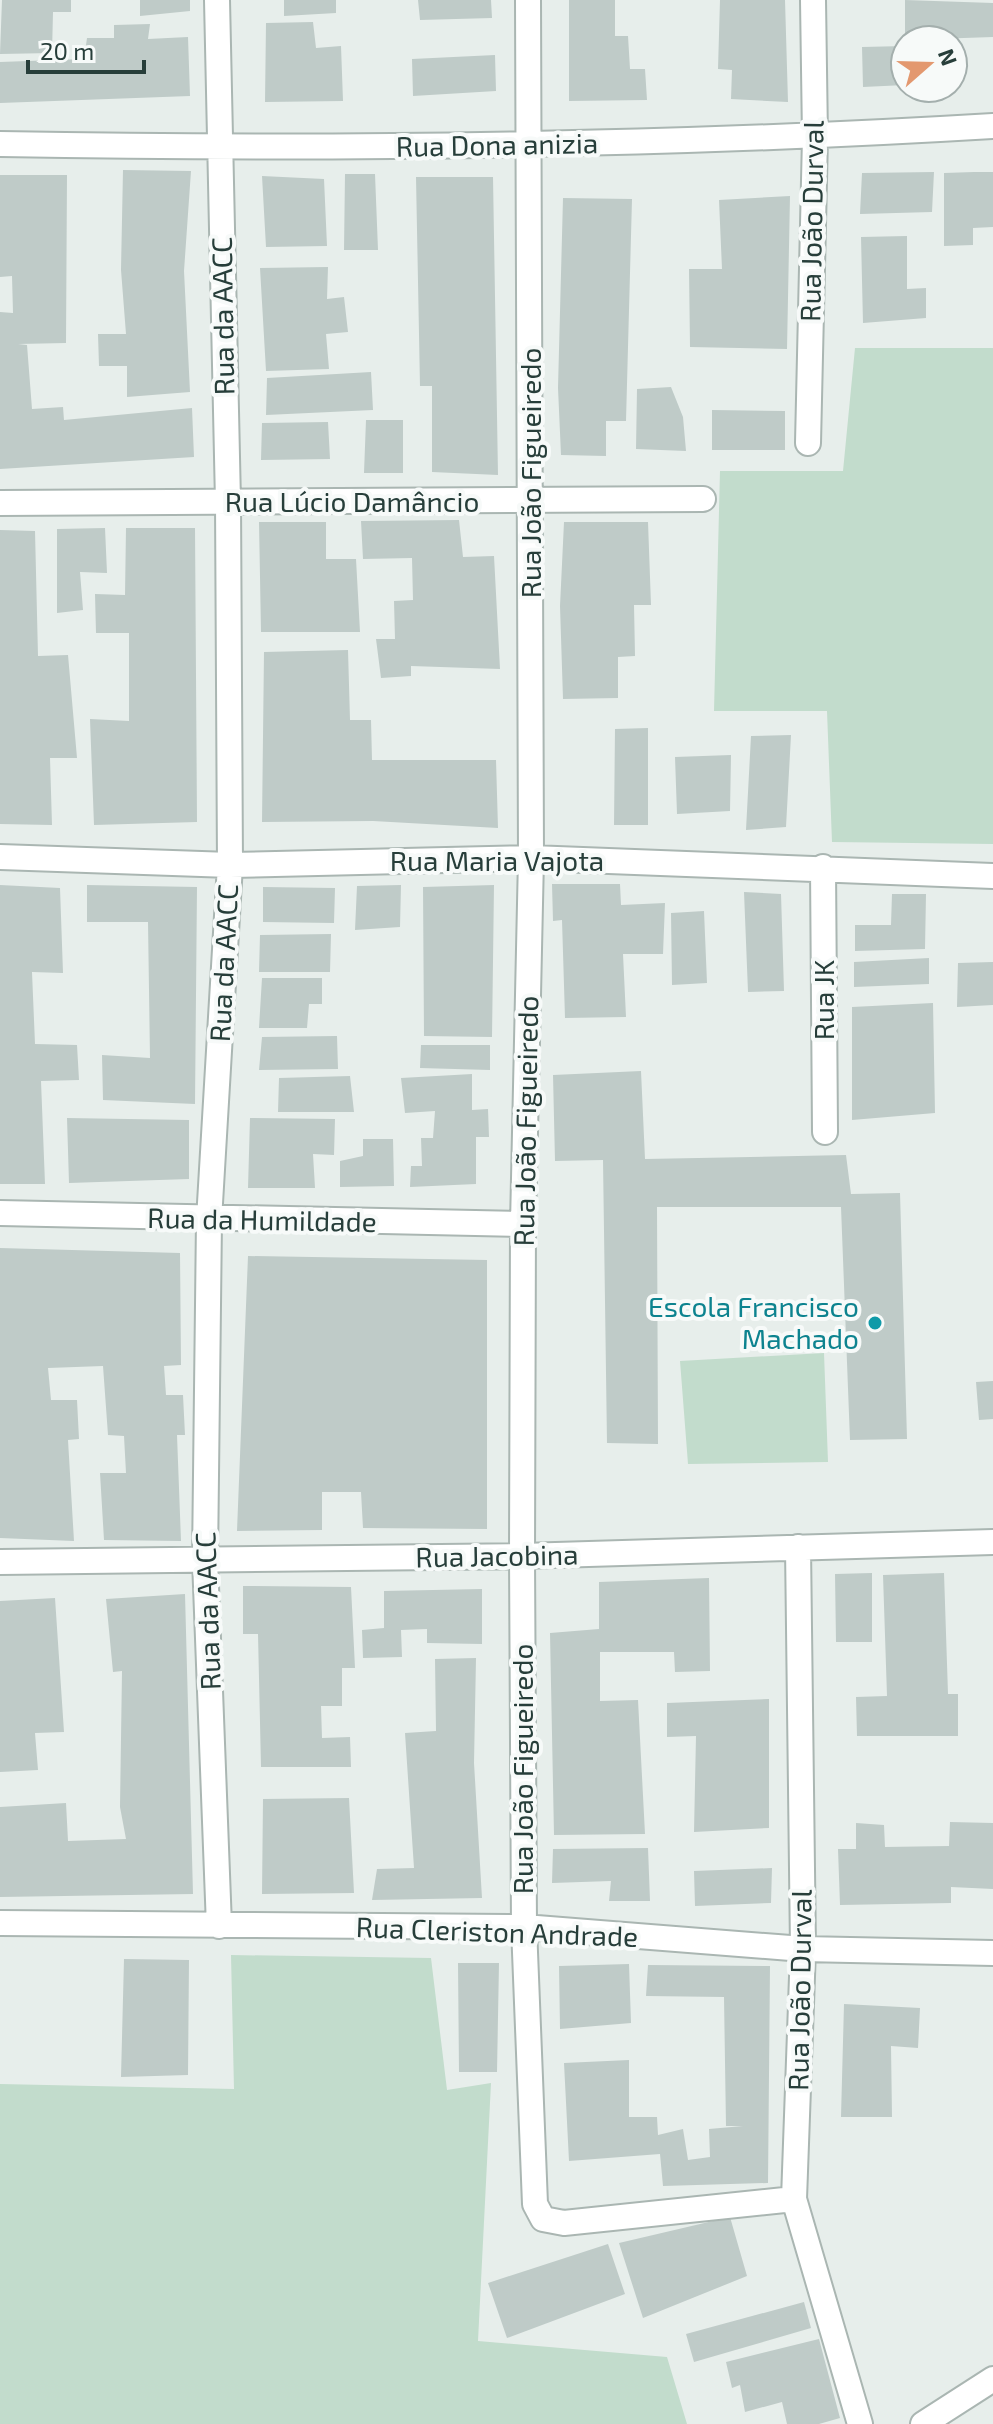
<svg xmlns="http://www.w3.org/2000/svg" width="993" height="2424" font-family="'Exo 2',sans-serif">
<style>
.green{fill:#c2dccc}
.building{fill:#bfcbc8}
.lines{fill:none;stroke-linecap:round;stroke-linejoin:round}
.street-casing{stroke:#aab6b2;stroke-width:28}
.street{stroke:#fff;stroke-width:24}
.culture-dot{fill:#0f9aa8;stroke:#f7faf9;stroke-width:3}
.labels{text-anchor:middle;stroke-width:8;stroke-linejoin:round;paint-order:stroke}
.street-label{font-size:28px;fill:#273e3a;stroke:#f7faf9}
.culture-label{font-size:28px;fill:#0d838f;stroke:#f7faf9;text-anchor:end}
</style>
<rect width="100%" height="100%" fill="#e7eeeb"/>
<path class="green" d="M 855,348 L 993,348 L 993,844 L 832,842 L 827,711 L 714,711 L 720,471 L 843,471 Z
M 824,1353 L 828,1462 L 688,1464 L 680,1361 Z
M 231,1955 L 431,1958 L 447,2090 L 491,2083 L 478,2341 L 667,2357 L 687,2424 L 0,2424 L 0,2084 L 234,2089 Z"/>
<path class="building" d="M 2,0 L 71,0 L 71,12 L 53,12 L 52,53 L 0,54 Z
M 140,0 L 190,0 L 190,11 L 140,16 Z
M 284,0 L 336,0 L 336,13 L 284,16 Z
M 418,0 L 491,0 L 492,18 L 420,20 Z
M 569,0 L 615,0 L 615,36 L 628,36 L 630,69 L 645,69 L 647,100 L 569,101 Z
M 720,0 L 785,0 L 788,102 L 731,99 L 732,70 L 718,69 Z
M 905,0 L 993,3 L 993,37 L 905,40 Z
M 313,22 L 316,48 L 341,46 L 343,101 L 265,102 L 266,23 Z
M 150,24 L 148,39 L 188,37 L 190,96 L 0,103 L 0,62 L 84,59 L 87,38 L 114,38 L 114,25 Z
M 905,46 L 905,85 L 863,87 L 862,47 Z
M 953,46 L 959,46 L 961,83 L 953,83 Z
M 495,55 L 496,91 L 413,96 L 412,59 Z
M 123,170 L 191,171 L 184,271 L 190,392 L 127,397 L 127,366 L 99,366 L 98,334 L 126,334 L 121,270 Z
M 934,172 L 932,212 L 860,214 L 862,173 Z
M 974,172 L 993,172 L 993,227 L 973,228 L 973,245 L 944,246 L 944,173 Z
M 345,174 L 375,174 L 378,250 L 344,250 Z
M 0,175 L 67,175 L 66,343 L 18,344 L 27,345 L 32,409 L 63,407 L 64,420 L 192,408 L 194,457 L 0,469 L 0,312 L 13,313 L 12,276 L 0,277 Z
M 262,176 L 324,179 L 327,246 L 266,247 Z
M 416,177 L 493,177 L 498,475 L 432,472 L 432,386 L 420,386 Z
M 790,196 L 787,349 L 690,347 L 689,269 L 722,269 L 719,200 Z
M 563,198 L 632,199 L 626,421 L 606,421 L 606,456 L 561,455 L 558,388 Z
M 907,236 L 907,289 L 926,288 L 926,318 L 863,323 L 861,237 Z
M 328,267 L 327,299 L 344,297 L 348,332 L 326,334 L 329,369 L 266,371 L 260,268 Z
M 371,372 L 373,410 L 266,415 L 267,378 Z
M 671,387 L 683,417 L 686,451 L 636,449 L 637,389 Z
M 712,410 L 785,411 L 785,450 L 712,450 Z
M 366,420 L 403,420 L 403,473 L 364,473 Z
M 328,422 L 330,459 L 261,460 L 262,423 Z
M 459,520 L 463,557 L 494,556 L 500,669 L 411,666 L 411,676 L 381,678 L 376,639 L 395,639 L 394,601 L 413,600 L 412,558 L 363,559 L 361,521 Z
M 259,522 L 326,522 L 326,559 L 356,559 L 360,632 L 261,632 Z
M 564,522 L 648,522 L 651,605 L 634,605 L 635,656 L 618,657 L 618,698 L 563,699 L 560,606 Z
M 105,528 L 107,573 L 80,572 L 83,610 L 57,613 L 57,529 Z
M 126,528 L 195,528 L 197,822 L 94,825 L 90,719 L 129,721 L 129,633 L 96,633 L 95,594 L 125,595 Z
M 0,530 L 35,531 L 38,656 L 68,655 L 77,758 L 50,758 L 52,825 L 0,824 Z
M 348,650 L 350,720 L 371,720 L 372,760 L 496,760 L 498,828 L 373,821 L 262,822 L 264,652 Z
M 648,728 L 648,825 L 614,825 L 615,729 Z
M 791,735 L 786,827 L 746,830 L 751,736 Z
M 731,755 L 730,811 L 677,814 L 675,757 Z
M 552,884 L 620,884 L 621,905 L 665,903 L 663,954 L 623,954 L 626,1017 L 565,1018 L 562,920 L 553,921 Z
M 0,885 L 60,888 L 63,973 L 32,972 L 35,1044 L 77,1045 L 79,1080 L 41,1081 L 45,1184 L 0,1184 Z
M 87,885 L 197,887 L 195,1104 L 103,1100 L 102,1055 L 150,1058 L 148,922 L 87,922 Z
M 401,885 L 400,927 L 355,930 L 357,886 Z
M 494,885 L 492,1037 L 424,1036 L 423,887 Z
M 263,887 L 335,888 L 334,923 L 263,922 Z
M 744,892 L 781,894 L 784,991 L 748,992 Z
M 892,894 L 926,894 L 925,949 L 855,951 L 855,925 L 891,925 Z
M 704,911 L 707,983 L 672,985 L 671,913 Z
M 331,934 L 330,972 L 259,972 L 260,935 Z
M 929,958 L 929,984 L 854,987 L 854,962 Z
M 993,962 L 993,1005 L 957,1007 L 958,963 Z
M 262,978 L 322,978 L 322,1004 L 309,1004 L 307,1028 L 259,1028 Z
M 933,1003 L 935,1113 L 852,1120 L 852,1007 Z
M 337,1036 L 338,1069 L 259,1070 L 262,1037 Z
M 421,1045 L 490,1045 L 490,1070 L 420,1068 Z
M 641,1071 L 645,1159 L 846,1155 L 851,1194 L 900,1193 L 907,1439 L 850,1440 L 841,1207 L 657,1207 L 658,1444 L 607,1443 L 603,1160 L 555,1161 L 553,1075 Z
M 472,1074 L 472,1110 L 488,1109 L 489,1137 L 476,1137 L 476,1184 L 410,1187 L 411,1166 L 422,1166 L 421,1138 L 433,1138 L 435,1111 L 405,1113 L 401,1078 Z
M 350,1076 L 354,1112 L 278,1112 L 279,1078 Z
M 67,1118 L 189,1120 L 189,1179 L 69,1183 Z
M 250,1118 L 335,1119 L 334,1155 L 313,1154 L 315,1188 L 248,1188 Z
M 363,1139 L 393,1139 L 394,1186 L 340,1187 L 340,1161 L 363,1156 Z
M 0,1248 L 180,1253 L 181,1365 L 164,1366 L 166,1395 L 183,1395 L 185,1435 L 177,1435 L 181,1541 L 104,1540 L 100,1473 L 126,1473 L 124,1436 L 108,1435 L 103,1366 L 48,1368 L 51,1400 L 77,1400 L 79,1439 L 68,1440 L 74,1541 L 0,1538 Z
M 248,1256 L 487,1260 L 487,1529 L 363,1528 L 361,1492 L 322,1492 L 322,1530 L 237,1531 Z
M 993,1381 L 993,1419 L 979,1420 L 976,1382 Z
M 872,1573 L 872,1642 L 836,1642 L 835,1574 Z
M 944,1573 L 948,1694 L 958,1694 L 958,1736 L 857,1736 L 856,1697 L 887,1696 L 883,1575 Z
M 709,1578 L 710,1671 L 675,1672 L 674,1652 L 600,1652 L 600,1701 L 638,1700 L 645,1834 L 554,1835 L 550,1633 L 599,1629 L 599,1582 Z
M 243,1586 L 351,1587 L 355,1668 L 342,1668 L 342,1706 L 321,1706 L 322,1738 L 350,1737 L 351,1767 L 261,1767 L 258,1634 L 243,1634 Z
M 482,1589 L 482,1644 L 427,1643 L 427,1629 L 401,1630 L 402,1657 L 363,1658 L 362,1630 L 384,1628 L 384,1591 Z
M 185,1594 L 193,1894 L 0,1897 L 0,1807 L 66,1803 L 68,1841 L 126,1839 L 120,1807 L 122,1671 L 113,1672 L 106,1599 Z
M 55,1598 L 64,1732 L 35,1733 L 38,1770 L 0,1772 L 0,1601 Z
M 476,1658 L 474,1763 L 482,1898 L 372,1900 L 377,1869 L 414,1868 L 405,1733 L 436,1731 L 435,1659 Z
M 769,1699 L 769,1828 L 694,1832 L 696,1736 L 667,1737 L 667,1703 Z
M 349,1798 L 354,1893 L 262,1894 L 263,1799 Z
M 950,1822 L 993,1823 L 993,1889 L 951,1887 L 951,1903 L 840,1905 L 838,1849 L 856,1849 L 856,1823 L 884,1825 L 885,1847 L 949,1846 Z
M 648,1848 L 650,1901 L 609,1901 L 611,1881 L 552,1883 L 553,1849 Z
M 772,1868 L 771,1903 L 695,1906 L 694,1871 Z
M 124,1959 L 189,1960 L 188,2075 L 121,2077 Z
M 458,1963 L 499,1963 L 497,2072 L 459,2072 Z
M 629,1964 L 631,2023 L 560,2029 L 559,1966 Z
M 648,1965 L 770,1966 L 768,2183 L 663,2186 L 660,2154 L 569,2161 L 564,2063 L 629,2060 L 629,2117 L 657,2117 L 658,2135 L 683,2129 L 688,2160 L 710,2157 L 709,2129 L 743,2126 L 726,2126 L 724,1997 L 646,1996 Z
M 844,2004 L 920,2008 L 918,2048 L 891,2046 L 892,2117 L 841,2117 Z
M 730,2217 L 747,2276 L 643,2318 L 619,2243 Z
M 608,2244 L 625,2294 L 507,2338 L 488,2283 Z
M 804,2302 L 811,2328 L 694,2362 L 686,2334 Z
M 819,2339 L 840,2418 L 819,2424 L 787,2424 L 782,2402 L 745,2412 L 740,2385 L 732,2388 L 726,2362 Z"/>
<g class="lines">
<defs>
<path id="street" d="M 217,0 L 228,502 L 230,865 L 209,1220 L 205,1560 L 219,1926
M 528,0 L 531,858 L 523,1224 L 522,1556 L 524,1927 L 535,2204 L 543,2219 L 564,2223 L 794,2199
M 0,144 C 331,150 662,146 993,126
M 808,443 L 815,137 L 813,0
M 0,503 L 703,499
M 0,857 L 230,865 L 531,858 L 993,876
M 823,867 L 825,1132
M 0,1213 L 523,1224
M 798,1547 L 803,1949 L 794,2199 L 860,2424
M 0,1562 L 522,1556 L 993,1542
M 0,1923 L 524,1927 L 803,1949 L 993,1953
M 923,2424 L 993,2379"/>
</defs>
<use href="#street" class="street-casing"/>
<use href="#street" class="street"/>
</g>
<circle class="culture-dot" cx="875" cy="1323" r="8"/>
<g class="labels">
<g class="street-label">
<text transform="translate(497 145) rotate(-1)" y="10">Rua Dona anizia</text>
<text transform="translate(812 221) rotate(-89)" y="10">Rua João Durval</text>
<text transform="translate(223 316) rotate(-91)" y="10">Rua da AACC</text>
<text transform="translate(531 473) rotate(-90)" y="10">Rua João Figueiredo</text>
<text x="352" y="512">Rua Lúcio Damâncio</text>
<text x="497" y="871">Rua Maria Vajota</text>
<text transform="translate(224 963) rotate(-87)" y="10">Rua da AACC</text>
<text transform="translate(824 1000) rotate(-90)" y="10">Rua JK</text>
<text transform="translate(526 1121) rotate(-89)" y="10">Rua João Figueiredo</text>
<text transform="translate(262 1220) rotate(1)" y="10">Rua da Humildade</text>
<text transform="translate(497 1556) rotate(-1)" y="10">Rua Jacobina</text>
<text transform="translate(208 1611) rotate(-92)" y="10">Rua da AACC</text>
<text transform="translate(523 1769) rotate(-90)" y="10">Rua João Figueiredo</text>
<text transform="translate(497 1932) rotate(2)" y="10">Rua Cleriston Andrade</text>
<text transform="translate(800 1990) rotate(-89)" y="10">Rua João Durval</text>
</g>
<g class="culture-label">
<text x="859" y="1317">Escola Francisco<tspan x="859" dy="32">Machado</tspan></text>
</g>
</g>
<g transform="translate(929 64) rotate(70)"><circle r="38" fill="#f7faf9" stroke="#a4afad" stroke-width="2"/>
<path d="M0-6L14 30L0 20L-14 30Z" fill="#e3986f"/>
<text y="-12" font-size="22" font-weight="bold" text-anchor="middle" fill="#273e3a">N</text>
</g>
<path d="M28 60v12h116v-12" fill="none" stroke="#273e3a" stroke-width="4"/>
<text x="40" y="60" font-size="24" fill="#273e3a" stroke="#f7faf9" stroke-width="6" paint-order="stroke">20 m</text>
</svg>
